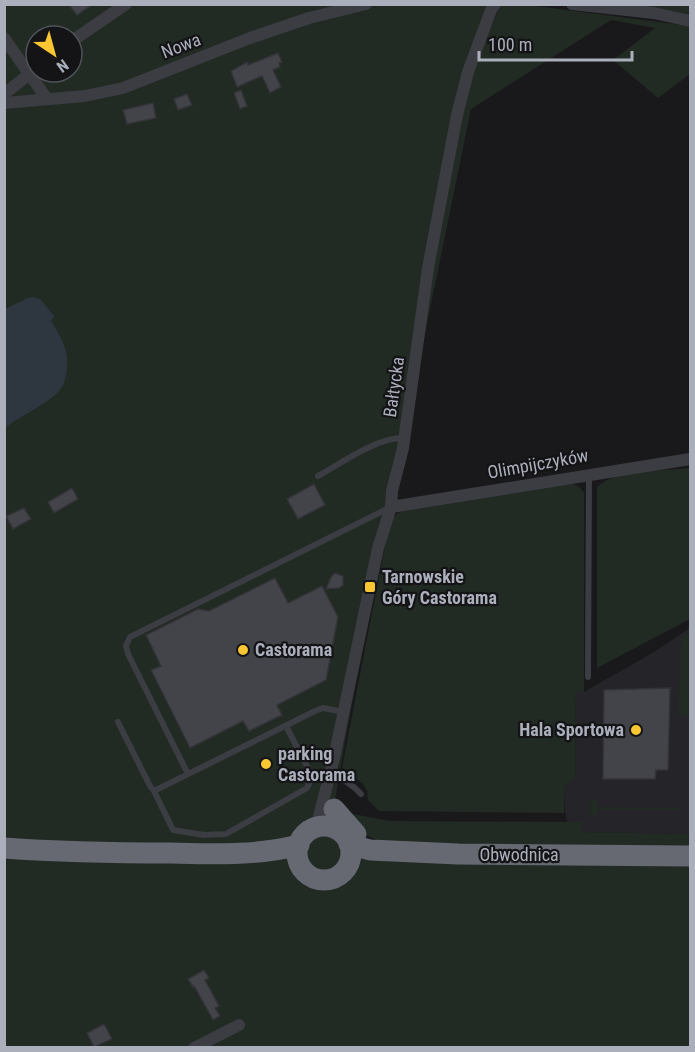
<svg xmlns="http://www.w3.org/2000/svg" width="695" height="1052" font-family="'Roboto Condensed',sans-serif">
<style>
.built{fill:#252529}
.green{fill:#212a23;fill-rule:evenodd}
.water{fill:#2e3740}
.building{fill:#434449;stroke:#333338;stroke-width:1.5}
.lines{fill:none;stroke-linecap:round;stroke-linejoin:round}
.lane{stroke:#3c3c43;stroke-width:6}
.street{stroke:#3c3c43;stroke-width:12}
.highway{stroke:#666872;stroke-width:21}
.poi-dot{fill:#f9c734;stroke:#141417;stroke-width:2}
.labels{text-anchor:middle;stroke-width:4.5;stroke-linejoin:round;paint-order:stroke}
.street-label{font-size:18px;fill:#abafbb;stroke:#141417}
.poi-label{font-size:18px;font-weight:bold;fill:#abafbb;stroke:#141417;text-anchor:start}
</style>
<rect width="100%" height="100%" fill="#19191c"/>
<path class="built" d="M 690,628 L 690,834 L 582,832 L 582,822 L 567,822 L 565,811 L 565,786 L 575,775 L 576,692 L 584,692 L 654,652 Z"/>
<path class="green" d="M 5,5 L 492,5 L 485,41 L 500,5 L 528,5 L 690,26 L 690,74 L 658,98 L 613,60 L 655,28 L 611,20 L 471,109 L 366,622 L 329,834 L 340,842 L 344,855 L 665,855 L 379,841 L 361,833 L 343,812 L 389,821 L 582,822 L 583,832 L 690,834 L 690,1047 L 5,1048 ZM 36,36 L 72,36 L 72,72 L 36,72 Z
M 610,5 L 690,5 L 690,16 Z
M 690,468 L 690,619 L 597,668 L 597,487 C 617,468 663,471 690,468 Z
M 568,481 L 580,487 L 584,493 L 584,692 L 576,692 L 575,775 L 574,778 L 565,786 L 564,813 L 379,811 L 368,800 L 367,791 L 362,783 L 342,768 L 390,520 L 401,511 Z
M 690,633 L 690,715 L 678,715 L 681,638 Z
M 594,799 L 598,799 L 599,807 L 680,808 L 681,810 L 599,810 L 598,817 L 593,815 L 590,812 L 591,802 Z"/>
<path class="water" d="M 34,297 L 41,300 L 54,316 L 51,321 C 61,337 69,350 67,369 C 66,375 65,382 62,387 C 53,402 19,416 5,428 L 5,309 L 28,298 Z"/>
<path class="building" d="M 68,4 L 93,4 L 77,15 Z
M 278,53 L 282,62 L 279,63 L 280,67 L 273,70 L 281,87 L 270,93 L 262,76 L 237,87 L 231,71 L 247,62 L 248,65 Z
M 241,90 L 247,106 L 240,109 L 234,93 Z
M 187,94 L 192,105 L 178,110 L 174,99 Z
M 153,103 L 156,118 L 127,124 L 123,110 Z
M 314,484 L 325,505 L 298,519 L 287,499 Z
M 72,488 L 78,499 L 54,513 L 48,502 Z
M 24,508 L 31,519 L 13,529 L 6,516 Z
M 335,573 L 343,576 L 343,585 L 339,588 L 326,589 L 331,577 Z
M 275,578 L 288,603 L 322,586 L 338,617 L 326,680 L 277,705 L 282,715 L 249,731 L 243,721 L 190,748 L 151,670 L 161,666 L 146,635 L 198,609 L 209,611 Z
M 670,688 L 668,770 L 656,770 L 655,779 L 603,779 L 604,690 Z
M 204,970 L 209,978 L 205,980 L 219,1006 L 215,1008 L 220,1016 L 213,1020 L 194,986 L 193,987 L 188,979 Z
M 104,1024 L 112,1039 L 94,1047 L 87,1033 Z"/>
<g class="lines">
<path class="lane" d="M 318,476 C 342,463 377,437 404,438
M 588,677 L 589,474
M 118,722 L 150,786 L 154,791
M 286,726 L 310,772 L 311,779 L 307,788 L 226,834 L 204,835 L 173,830 L 154,791 L 315,711 L 323,708 L 344,712
M 188,774 L 128,654 L 126,646 L 130,637 L 391,507
M 330,775 C 343,778 352,784 361,794"/>
<path class="street" d="M 572,4 L 654,13 L 690,21
M 4,38 L 47,99
M 72,41 L 126,4
M 4,94 L 36,69
M 4,103 L 85,96 L 123,88 L 250,38 L 309,18 L 366,4
M 391,507 L 690,459
M 334,809 L 332,818 L 335,829
M 316,828 L 334,758 L 378,548 L 391,507 L 392,491 L 403,448 L 428,268 L 457,115 L 468,72 L 491,10 L 495,4
M 194,1048 L 239,1025"/>
<path class="highway" d="M 334,809 L 356,834
M297 853a27 27 0 1 1 54 0a27 27 0 1 1-54 0Z
M 349,844 L 370,850 L 458,854 L 690,856
M 4,848 C 60,852 115,853 171,853 C 213,854 257,856 299,845"/>
</g>
<g class="poi-dot">
<rect x="364" y="581" width="12" height="12" rx="3"/>
<circle cx="243" cy="650" r="6"/>
<circle cx="636" cy="730" r="6"/>
<circle cx="266" cy="764" r="6"/>
</g>
<g class="labels">
<g class="street-label">
<text transform="translate(181 46) rotate(-21)" y="6">Nowa</text>
<text transform="translate(394 387) rotate(-82)" y="6">Bałtycka</text>
<text transform="translate(538 464) rotate(-10)" y="6">Olimpijczyków</text>
<text x="519" y="861">Obwodnica</text>
</g>
<g class="poi-label">
<text x="382" y="583">Tarnowskie<tspan x="382" dy="21">Góry Castorama</tspan></text>
<text x="255" y="656">Castorama</text>
<text x="624" y="736" text-anchor="end">Hala Sportowa</text>
<text x="278" y="760">parking<tspan x="278" dy="21">Castorama</tspan></text>
</g>
</g>
<rect width="695" height="1052" fill="none" stroke="#abafbb" stroke-width="12"/>
<g transform="translate(54 54) rotate(144)"><circle r="28" fill="#141417" stroke="#505259" stroke-width="1.5"/>
<path d="M0-4.5L10 22L0 15L-10 22Z" fill="#f9c734"/>
<text y="-9" font-size="16" font-weight="bold" text-anchor="middle" fill="#abafbb">N</text>
</g>
<path d="M479 51v9h153v-9" fill="none" stroke="#abafbb" stroke-width="3"/>
<text x="488" y="51" font-size="18" fill="#abafbb" stroke="#141417" stroke-width="4.5" paint-order="stroke">100 m</text>
</svg>
